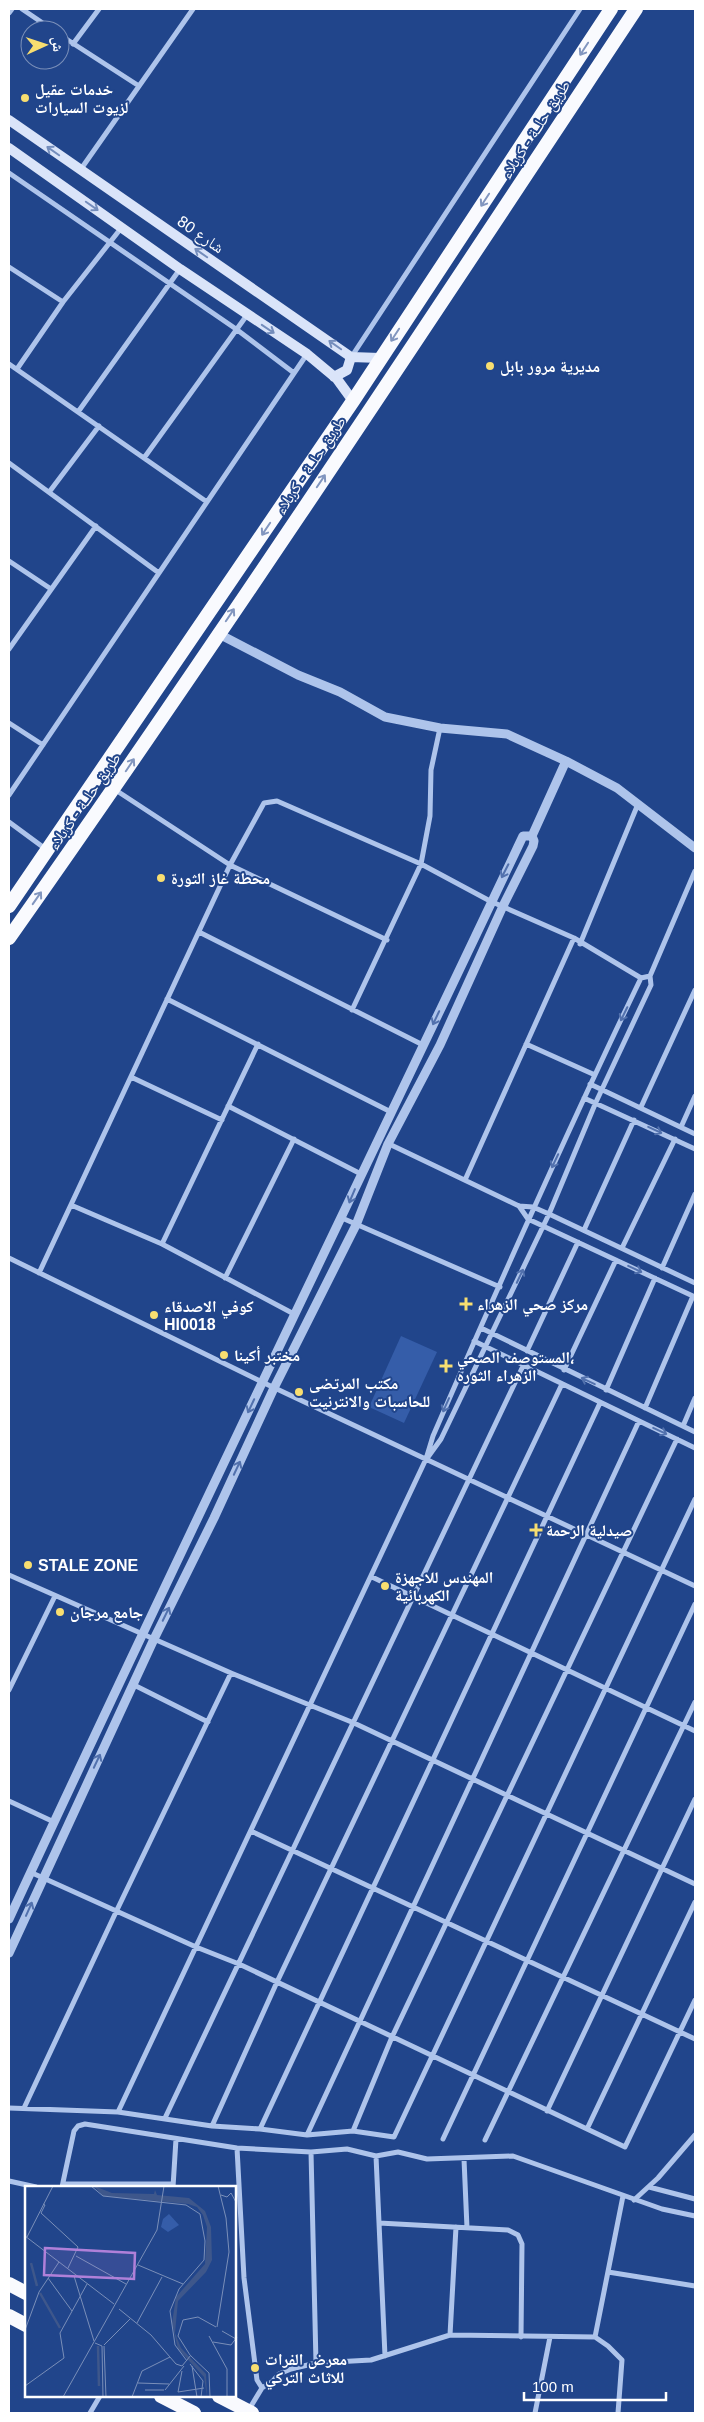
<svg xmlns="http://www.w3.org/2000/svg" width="704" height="2422" font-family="Helvetica,'Noto Naskh Arabic',sans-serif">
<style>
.pitch{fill:#355da9}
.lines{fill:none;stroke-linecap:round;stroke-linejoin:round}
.minor{stroke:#aec4eb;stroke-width:5}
.tertiary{stroke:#aec4eb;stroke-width:9}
.secondary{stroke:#dae4f9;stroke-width:10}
.trunk{stroke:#f9fafe;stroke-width:14}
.oneway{stroke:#8296bf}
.oneway2{stroke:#748dbc}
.oneway3{stroke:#5271ad}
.poi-dot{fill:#f8de70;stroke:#21458b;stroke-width:2}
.labels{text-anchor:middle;stroke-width:4;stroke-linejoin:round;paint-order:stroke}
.poi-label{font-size:16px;font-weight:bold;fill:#fff;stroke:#21458b;text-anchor:start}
.street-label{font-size:16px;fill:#fff;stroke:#21458b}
.inset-river{fill:none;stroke:#3e578b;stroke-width:2.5}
.inset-road{fill:none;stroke:#7a8fb9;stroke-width:1}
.view{fill:#b080d9;fill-opacity:0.15;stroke:#b080d9;stroke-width:2.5}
.inset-edge{fill:none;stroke:#fff;stroke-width:2.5}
</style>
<rect width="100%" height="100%" fill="#21458b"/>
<path class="pitch" d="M 401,1336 L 437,1352 L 404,1423 L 369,1407 Z"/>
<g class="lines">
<path class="minor" d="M 22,9 L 53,30
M 9,13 L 12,9
M 60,35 L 139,86
M 73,44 L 99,9
M 81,169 L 193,9
M 9,173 L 236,329 L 294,373
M 9,267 L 63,302
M 352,356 L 580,9
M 9,364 L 207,502
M 17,369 L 63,302 L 122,227
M 78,412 L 180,269
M 144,458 L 247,315
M 9,463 L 159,573
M 50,491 L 99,426
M 9,561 L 51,589
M 9,649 L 96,526
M 9,723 L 43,745
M 114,789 L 230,865 L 387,940
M 9,795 L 307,354
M 9,822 L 47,850
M 199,932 L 423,1045
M 580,944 L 638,804
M 167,999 L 391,1112
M 352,1010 L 421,864 L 430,816 L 431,770 L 440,728
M 526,1044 L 595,1075
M 131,1077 L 222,1120
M 590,1084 L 695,1134
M 584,1098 L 695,1149
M 228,1106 L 361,1174
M 641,1107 L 695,990
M 681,1127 L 695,1096
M 387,1143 L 519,1206 L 533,1207 L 549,1214 L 695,1283
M 465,1180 L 574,938
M 71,1205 L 162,1244 L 294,1314
M 519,1206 L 528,1219 L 695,1297
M 342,1218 L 500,1287
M 584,1230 L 634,1120
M 162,1244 L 258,1044
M 622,1248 L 675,1139
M 9,1258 L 262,1382 L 695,1586
M 662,1268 L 695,1194
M 39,1273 L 230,865 L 264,803 L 277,801 L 421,864 L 490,901 L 574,938 L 641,978
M 225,1278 L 294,1139
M 481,1328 L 695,1432
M 474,1341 L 695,1448
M 527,1351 L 578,1242
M 564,1370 L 616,1260
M 606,1390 L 655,1278
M 645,1408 L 693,1296
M 683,1426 L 695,1398
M 428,1457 L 441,1439 L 549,1214 L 596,1102 L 651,985 L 650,976 L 695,871
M 9,1575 L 231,1673 L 354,1723 L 695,1884
M 372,1577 L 695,1731
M 132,1684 L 208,1722
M 9,1690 L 55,1596
M 9,1801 L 54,1822
M 251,1831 L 695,2039
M 30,1872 L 196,1947 L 239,1964 L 625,2147 L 695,2000
M 9,2108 L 118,2112 L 212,2126 L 260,2129 L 307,2135 L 353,2131 L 394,2137 L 695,1499
M 24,2108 L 116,1912 L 231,1673
M 547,2111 L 695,1799
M 118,2112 L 426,1459 L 433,1436 C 500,1282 568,1129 641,978 L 650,976
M 165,2118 L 523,1366
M 212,2126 L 277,1982 L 562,1384
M 260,2129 L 600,1403
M 587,2129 L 695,1902
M 353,2131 L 392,2037 L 677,1439
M 307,2135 L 639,1421
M 443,2139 L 695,1604
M 485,2140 L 695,1702
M 237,2148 L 244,2278 L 257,2380 L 262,2388 L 248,2411
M 311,2152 L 316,2363
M 376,2156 L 385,2356
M 464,2159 L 467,2228
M 9,2181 L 36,2187
M 63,2184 L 173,2184
M 62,2187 L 74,2131 L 78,2126 L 85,2124 L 237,2148 L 311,2152 L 347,2149 L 376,2156 L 398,2152 L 427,2159 L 513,2156 L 662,2209 L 695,2216
M 173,2187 L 176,2139
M 649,2187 L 695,2199
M 634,2200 L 658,2178 L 695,2135
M 379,2223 L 508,2230 L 518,2235 L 522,2244 L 521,2337
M 608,2272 L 695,2286
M 450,2335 L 456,2227
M 262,2388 L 273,2381 L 279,2374 L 291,2369 L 316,2363 L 371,2360 L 450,2335 L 595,2337
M 90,2413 L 100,2396
M 535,2413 L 550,2337
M 618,2413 L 622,2360 L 608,2346 L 595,2337 L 623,2196"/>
<path class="tertiary" d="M 217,633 L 298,675 L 340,692 L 385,717 L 440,728 L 507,734 L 566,761 L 617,788 L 695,848
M 9,1919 C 177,1556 352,1197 523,836 L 532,836
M 9,1953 L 154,1639 L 214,1518 L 274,1388 L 356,1225 L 388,1144 L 440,1045 L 503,906 L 533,846 L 534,841 L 532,836 L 566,761"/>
<path class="secondary" d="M 9,120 L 351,357 L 380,358
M 9,148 L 180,269 L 307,354 L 337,379 L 353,401
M 334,377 L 347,370 L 351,357"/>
<path class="trunk" d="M 9,906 L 353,401 L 611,9
M 9,938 C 224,633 430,320 636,9
M 9,2284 L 26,2293
M 9,2316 L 26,2325
M 161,2396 L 194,2413
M 219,2396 L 252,2413"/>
</g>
<defs><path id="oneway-shaft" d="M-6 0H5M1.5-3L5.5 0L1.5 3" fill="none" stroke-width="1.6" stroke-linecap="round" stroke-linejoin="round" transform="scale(1.25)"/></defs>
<g class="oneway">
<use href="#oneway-shaft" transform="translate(584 49) rotate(123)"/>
<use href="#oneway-shaft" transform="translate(485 200) rotate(123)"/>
<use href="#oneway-shaft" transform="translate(395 335) rotate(123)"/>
<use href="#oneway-shaft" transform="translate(321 481) rotate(-56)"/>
<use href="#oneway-shaft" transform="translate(266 529) rotate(124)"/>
<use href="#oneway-shaft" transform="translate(230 615) rotate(-56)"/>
<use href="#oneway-shaft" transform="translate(130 765) rotate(-56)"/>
<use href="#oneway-shaft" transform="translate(37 898) rotate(-55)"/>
</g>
<g class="oneway2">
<use href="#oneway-shaft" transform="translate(53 151) rotate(-145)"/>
<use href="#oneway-shaft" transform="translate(92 206) rotate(35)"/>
<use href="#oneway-shaft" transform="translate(201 253) rotate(-145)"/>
<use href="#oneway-shaft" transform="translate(268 329) rotate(34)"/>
<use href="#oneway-shaft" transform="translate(335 345) rotate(-145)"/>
</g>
<g class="oneway3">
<use href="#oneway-shaft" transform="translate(505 871) rotate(117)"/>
<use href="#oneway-shaft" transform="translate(624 1014) rotate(116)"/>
<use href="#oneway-shaft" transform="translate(436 1018) rotate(115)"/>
<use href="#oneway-shaft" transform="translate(655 1130) rotate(25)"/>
<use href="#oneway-shaft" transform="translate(555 1161) rotate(115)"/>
<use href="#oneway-shaft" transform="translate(352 1196) rotate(113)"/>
<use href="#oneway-shaft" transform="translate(635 1269) rotate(25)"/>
<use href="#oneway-shaft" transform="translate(520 1276) rotate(-65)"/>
<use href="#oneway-shaft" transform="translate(588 1381) rotate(-155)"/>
<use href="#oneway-shaft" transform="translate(446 1405) rotate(114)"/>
<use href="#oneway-shaft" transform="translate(251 1406) rotate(115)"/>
<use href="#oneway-shaft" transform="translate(660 1431) rotate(25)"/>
<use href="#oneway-shaft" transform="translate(237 1468) rotate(-65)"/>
<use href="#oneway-shaft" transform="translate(166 1614) rotate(-64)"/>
<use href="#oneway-shaft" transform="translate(97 1761) rotate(-65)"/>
<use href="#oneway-shaft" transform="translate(29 1909) rotate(-66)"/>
</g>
<g class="poi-dot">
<circle cx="25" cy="98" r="5"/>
<circle cx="490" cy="366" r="5"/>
<circle cx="161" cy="878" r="5"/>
<path d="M463.5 1296.5h5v5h5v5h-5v5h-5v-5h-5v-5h5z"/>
<circle cx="154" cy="1315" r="5"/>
<circle cx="224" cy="1355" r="5"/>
<path d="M443.5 1358.5h5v5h5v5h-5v5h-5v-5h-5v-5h5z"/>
<circle cx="299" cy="1392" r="5"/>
<path d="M533.5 1522.5h5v5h5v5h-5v5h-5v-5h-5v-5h5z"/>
<circle cx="28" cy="1565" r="5"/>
<circle cx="385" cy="1586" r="5"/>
<circle cx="60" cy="1612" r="5"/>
<circle cx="255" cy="2368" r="5"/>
</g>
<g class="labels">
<g class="poi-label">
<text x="35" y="95">خدمات عقيل<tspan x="35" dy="18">لزيوت السيارات</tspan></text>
<text x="500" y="372">مديرية مرور بابل</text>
<text x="171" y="884">محطة غاز الثورة</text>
<text x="477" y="1310">مركز صحي الزهراء</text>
<text x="164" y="1312">كوفي الاصدقاء<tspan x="164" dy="18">Hl0018</tspan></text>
<text x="234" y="1361">مختبر أكينا</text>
<text x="457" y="1363">المستوصف الصحي،<tspan x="457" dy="18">الزهراء الثوره</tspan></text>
<text x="309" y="1389">مكتب المرتضى<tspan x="309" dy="18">للحاسبات والانترنيت</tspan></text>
<text x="546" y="1536">صيدلية الرحمة</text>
<text x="38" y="1571">STALE ZONE</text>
<text x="395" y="1583">المهندس للاجهزة<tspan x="395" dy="18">الكهربائية</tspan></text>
<text x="70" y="1618">جامع مرجان</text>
<text x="265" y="2365">معرض الفرات<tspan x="265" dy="18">للاثاث التركي</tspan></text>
</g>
<g class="street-label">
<text transform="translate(535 129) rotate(-57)" y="6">طريق حلــة - كربلاء</text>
<text transform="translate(201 234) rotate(35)" y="6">شارع 80</text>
<text transform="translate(310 465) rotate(-56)" y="6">طريق حلــة - كربلاء</text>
<text transform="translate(84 801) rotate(-55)" y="6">طريق حلــة - كربلاء</text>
</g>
</g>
<g transform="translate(25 2186)">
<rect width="211" height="211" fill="#21458b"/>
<path d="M 144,28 L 154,39 L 143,46 L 136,41 L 138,33 Z" fill="#355da9"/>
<path d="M 69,0 L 87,7 L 129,8 L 130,4 L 132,9 L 164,12 L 180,25 L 186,41 L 187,74 L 181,86 L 153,115 L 150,147 L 156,162 L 181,188 L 182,211 L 179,191 L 153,163 L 147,137 L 151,111 L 180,78 L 182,41 L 178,29 L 172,21 L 163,18 L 78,10 Z" fill="#3e578b"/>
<path class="inset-river" d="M 6,77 L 12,100M 15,107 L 35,142M 73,160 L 74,200"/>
<path class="inset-road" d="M 66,0 L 78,10 L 161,19 L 175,28 L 180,55 L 179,74 L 154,103 L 145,125 L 150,159 L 162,175M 196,9 L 202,11 L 206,7 L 212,18M 18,18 L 20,19 L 16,27 L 53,61 L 43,82M 0,50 L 89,118M 2,51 L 28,0M 51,70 L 101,98M 113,79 L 158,98M 49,90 L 69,155M 23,92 L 47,125M 94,123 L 126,149 L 151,178 L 157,180 L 166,169M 112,137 L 137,91M 192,141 L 204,66 L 201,32 L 193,0M 0,144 L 14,106 L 34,76M 197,145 L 211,153M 184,150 L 202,183 L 202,211M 188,156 L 206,159 L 212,151M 70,157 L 77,160 L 78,211M 79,159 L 105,133M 79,160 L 81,211M 165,169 L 153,150 L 158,134 L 173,131 L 191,141M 166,170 L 184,187 L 185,211M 165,178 L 178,195 L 176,211M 167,180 L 172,211M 113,197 L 144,198M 0,200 L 39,172 L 35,147 L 62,98M 120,204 L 139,204M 140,204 L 159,180M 153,206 L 157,185M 153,206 L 179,202M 38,211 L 132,44 L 139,0M 107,211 L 117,185 L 145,171"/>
<path class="view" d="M 20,62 L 110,67 L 109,93 L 19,89 Z"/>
<rect width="211" height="211" class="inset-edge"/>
</g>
<rect width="704" height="2422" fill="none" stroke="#ffffff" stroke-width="20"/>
<g transform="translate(45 45) rotate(87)"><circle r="24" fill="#21458b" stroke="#7a8fb9"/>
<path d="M0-4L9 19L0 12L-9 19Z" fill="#f8de70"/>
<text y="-8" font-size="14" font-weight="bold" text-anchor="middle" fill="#ffffff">ش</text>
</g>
<path d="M524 2392v8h142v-8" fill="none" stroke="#ffffff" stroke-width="2.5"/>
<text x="532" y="2392" font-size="15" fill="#ffffff" stroke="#21458b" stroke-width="4" paint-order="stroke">100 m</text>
</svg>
